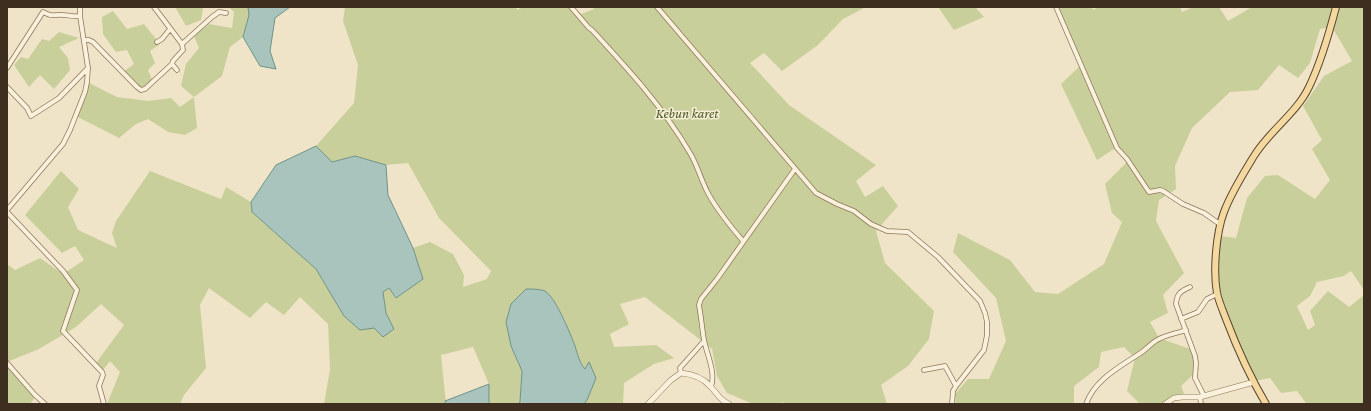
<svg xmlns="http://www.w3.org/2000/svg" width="1371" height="411" font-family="'Crimson Pro',serif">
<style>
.green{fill:#c9cf9b}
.water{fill:#a9c4bc;stroke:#6f938a}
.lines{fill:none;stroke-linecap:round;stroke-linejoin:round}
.minor-casing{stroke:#8d765c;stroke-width:5.5}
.tertiary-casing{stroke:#8d765c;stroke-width:6}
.primary-casing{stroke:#5b4430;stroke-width:8}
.minor{stroke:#faf1dc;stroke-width:4}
.tertiary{stroke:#faf1dc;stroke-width:5}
.primary{stroke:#f3d9a0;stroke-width:6}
.labels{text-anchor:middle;stroke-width:3;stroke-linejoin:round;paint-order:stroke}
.park-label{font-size:14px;font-style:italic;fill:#4d5a26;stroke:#f7eed8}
</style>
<rect width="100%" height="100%" fill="#f0e4c8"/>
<path class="green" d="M 175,7 L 202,7 L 203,9 L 201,20 L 186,26 Z
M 229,7 L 248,7 L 249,15 L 243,37 L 230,47 L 222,76 L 194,97 L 197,128 L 185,135 L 168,132 L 148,119 L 136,124 L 119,138 L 76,116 L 89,83 L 117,97 L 149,101 L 171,98 L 180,107 L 194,97 L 181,86 L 186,64 L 199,48 L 194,36 L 209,24 L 232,28 L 234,12 Z
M 345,7 L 516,7 L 517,10 L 523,7 L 573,7 L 581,14 L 594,9 L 593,7 L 866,7 L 843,19 L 818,45 L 782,71 L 764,53 L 750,63 L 789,105 L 876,165 L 856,181 L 865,197 L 883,186 L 898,206 L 876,231 L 885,263 L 934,311 L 929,339 L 908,366 L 881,385 L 887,404 L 785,404 L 783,402 L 780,404 L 753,404 L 727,393 L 717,376 L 712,349 L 645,297 L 620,304 L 629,324 L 610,334 L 614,347 L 656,345 L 674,358 L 654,364 L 624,383 L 623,404 L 584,404 L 587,400 L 589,362 L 585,369 C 579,362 579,355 575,347 C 569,330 561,311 550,296 L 511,346 L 522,371 L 520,402 L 518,404 L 489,404 L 489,384 L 473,347 L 441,355 L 446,404 L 324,404 L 330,369 L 328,324 L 300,297 L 284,315 L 266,302 L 250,318 L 209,288 L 200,305 L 206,368 L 184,395 L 180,404 L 107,404 L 120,372 L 110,361 L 103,370 L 96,363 L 124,325 L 101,304 L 76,327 L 39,349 L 7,362 L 7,264 L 15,270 L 40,258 L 63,274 L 84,260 L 75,246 L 62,253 L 25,215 L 61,171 L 79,189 L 68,207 L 78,230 L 117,248 L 112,233 L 116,221 L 150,171 L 221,199 L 226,187 L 251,202 L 252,212 L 316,269 L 344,316 L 374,328 L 394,329 L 386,313 L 383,292 L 389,288 L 396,298 L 423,279 L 413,248 L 430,242 L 453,254 L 464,275 L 463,287 L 487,279 L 491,271 L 439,218 L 408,163 L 386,165 L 355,156 L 332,162 L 316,146 L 354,103 L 358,65 L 343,21 Z
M 938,7 L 975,7 L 984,17 L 954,30 Z
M 1057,7 L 1091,7 L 1094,10 L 1097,7 L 1180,7 L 1182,12 L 1193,7 L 1219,7 L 1228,21 L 1252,7 L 1364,7 L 1364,290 L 1351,271 L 1344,276 L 1317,282 L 1310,296 L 1297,306 L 1308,330 L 1315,325 L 1310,311 L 1328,291 L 1349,307 L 1364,295 L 1364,404 L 1304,404 L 1306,403 L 1297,391 L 1281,393 L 1270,378 L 1254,381 L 1219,293 L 1217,263 L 1220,236 L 1236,238 L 1247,198 L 1265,176 L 1278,175 L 1315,199 L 1330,180 L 1312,149 L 1322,140 L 1303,106 L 1324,76 L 1352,61 L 1332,27 L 1320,29 L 1310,63 L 1298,78 L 1279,65 L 1258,90 L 1230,92 L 1192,128 L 1175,166 L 1176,189 L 1159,200 L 1156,221 L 1184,273 L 1163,295 L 1168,313 L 1150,322 L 1159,338 L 1190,349 L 1199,369 L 1181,386 L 1186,398 L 1174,401 L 1170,404 L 1140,404 L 1127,391 L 1135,358 L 1124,347 L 1101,352 L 1099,367 L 1074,386 L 1074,404 L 956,404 L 955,394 L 968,379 L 989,379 L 1006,341 L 996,298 L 953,252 L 958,233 L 1010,260 L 1035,292 L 1058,294 L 1104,264 L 1122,222 L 1112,213 L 1105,184 L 1128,161 L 1117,147 L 1097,160 L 1061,84 L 1082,64 Z
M 113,11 L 127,29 L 144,24 L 160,44 L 150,51 L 155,63 L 148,70 L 153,82 L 142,90 L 123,72 L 134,64 L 127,50 L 116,52 L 103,34 L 102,17 Z
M 59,32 L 79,38 L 59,47 L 68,58 L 70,70 L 54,89 L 40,75 L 29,87 L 14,65 L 21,57 L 28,59 L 42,39 L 49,41 Z
M 7,364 L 36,396 L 30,404 L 7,404 Z"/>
<path class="water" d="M 248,7 L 290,7 L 275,18 L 270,51 L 276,69 L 260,66 L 243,37 L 249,15 Z
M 316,146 L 332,162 L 355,156 L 386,165 L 388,195 L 413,248 L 423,279 L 396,298 L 389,288 L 383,292 L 386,313 L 394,329 L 383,337 L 374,328 L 360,330 L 344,316 L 316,269 L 252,212 L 251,202 L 276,165 Z
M 526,289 C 532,289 540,289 545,291 C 556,298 570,333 575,346 C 578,355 579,362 585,369 L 589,362 L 596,378 L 587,400 L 584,404 L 518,404 L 520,402 L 522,371 L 511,346 L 506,322 L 511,304 Z
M 489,384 L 489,404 L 446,404 L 445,401 Z"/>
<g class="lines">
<defs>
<path id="minor" d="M 571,7 L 589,28 L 592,30 C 627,68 664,108 690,153 C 698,166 701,181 709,195 C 718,211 731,227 743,241
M 657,7 L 816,193 L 837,204 L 854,211 L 871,224 L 887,231 L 908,232 L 938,257 L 980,301 L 985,313 L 987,322 L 987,335 L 984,350 L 956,386 L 953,391 L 952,404
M 1056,7 L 1117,148 L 1127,159 L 1149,192 L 1160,190 L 1163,191 L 1183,204 L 1204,213 L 1221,225
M 84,40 L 89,40 L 93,42 L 137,87 L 141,90 L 145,89 L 172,64 L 173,61 L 183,50 L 182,44 L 154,7
M 157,42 L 162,39 L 170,29
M 182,44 L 212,17 L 219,12 L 226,13
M 172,64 L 177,70
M 7,68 L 43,12 C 55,18 52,14 63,15 C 69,15 74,17 80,16
M 7,87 L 27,108 L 31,116 L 59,98 L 88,68
M 7,210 L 63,144 L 70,130 L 85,92 L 87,82 L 88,68 L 80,16 L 80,7
M 7,212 L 63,271 L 77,290 L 63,331 L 102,372 L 103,375 L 99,386 L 104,404
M 1190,287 C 1181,291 1177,293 1176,304 L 1195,356 L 1196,363 L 1195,378 L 1204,396
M 1181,319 L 1198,312 L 1207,299 L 1217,294
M 7,363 L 35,395 L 45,404
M 924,370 L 945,366 L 956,386
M 681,373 L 680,368 L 704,341
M 711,387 C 716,372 707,355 704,340 C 702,328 701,316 699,305 L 701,299 L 717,279 L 795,169
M 1200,397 L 1201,404
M 1086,404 C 1095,379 1121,366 1142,352 C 1148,348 1152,342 1159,339 C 1166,335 1178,333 1186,330"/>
<path id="tertiary" d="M 648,404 L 671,380 L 681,373 C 692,374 703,378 710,386 C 718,394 718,399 729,404
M 1165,404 L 1174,398 L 1182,397 L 1200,397 L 1254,382"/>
<path id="primary" d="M 1266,404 C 1250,377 1237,348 1226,319 C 1223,311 1219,302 1217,293 C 1213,271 1216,233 1224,212 C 1231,193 1243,174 1254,156 C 1269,131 1296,114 1309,87 C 1321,62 1329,34 1336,7"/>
</defs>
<use href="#minor" class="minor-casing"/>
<use href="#tertiary" class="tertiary-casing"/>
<use href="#primary" class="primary-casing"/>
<use href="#minor" class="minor"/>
<use href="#tertiary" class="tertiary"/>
<use href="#primary" class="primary"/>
</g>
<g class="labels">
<g class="park-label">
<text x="687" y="118">Kebun karet</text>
</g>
</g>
<rect width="1371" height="411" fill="none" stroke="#3d2e20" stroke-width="16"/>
</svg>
